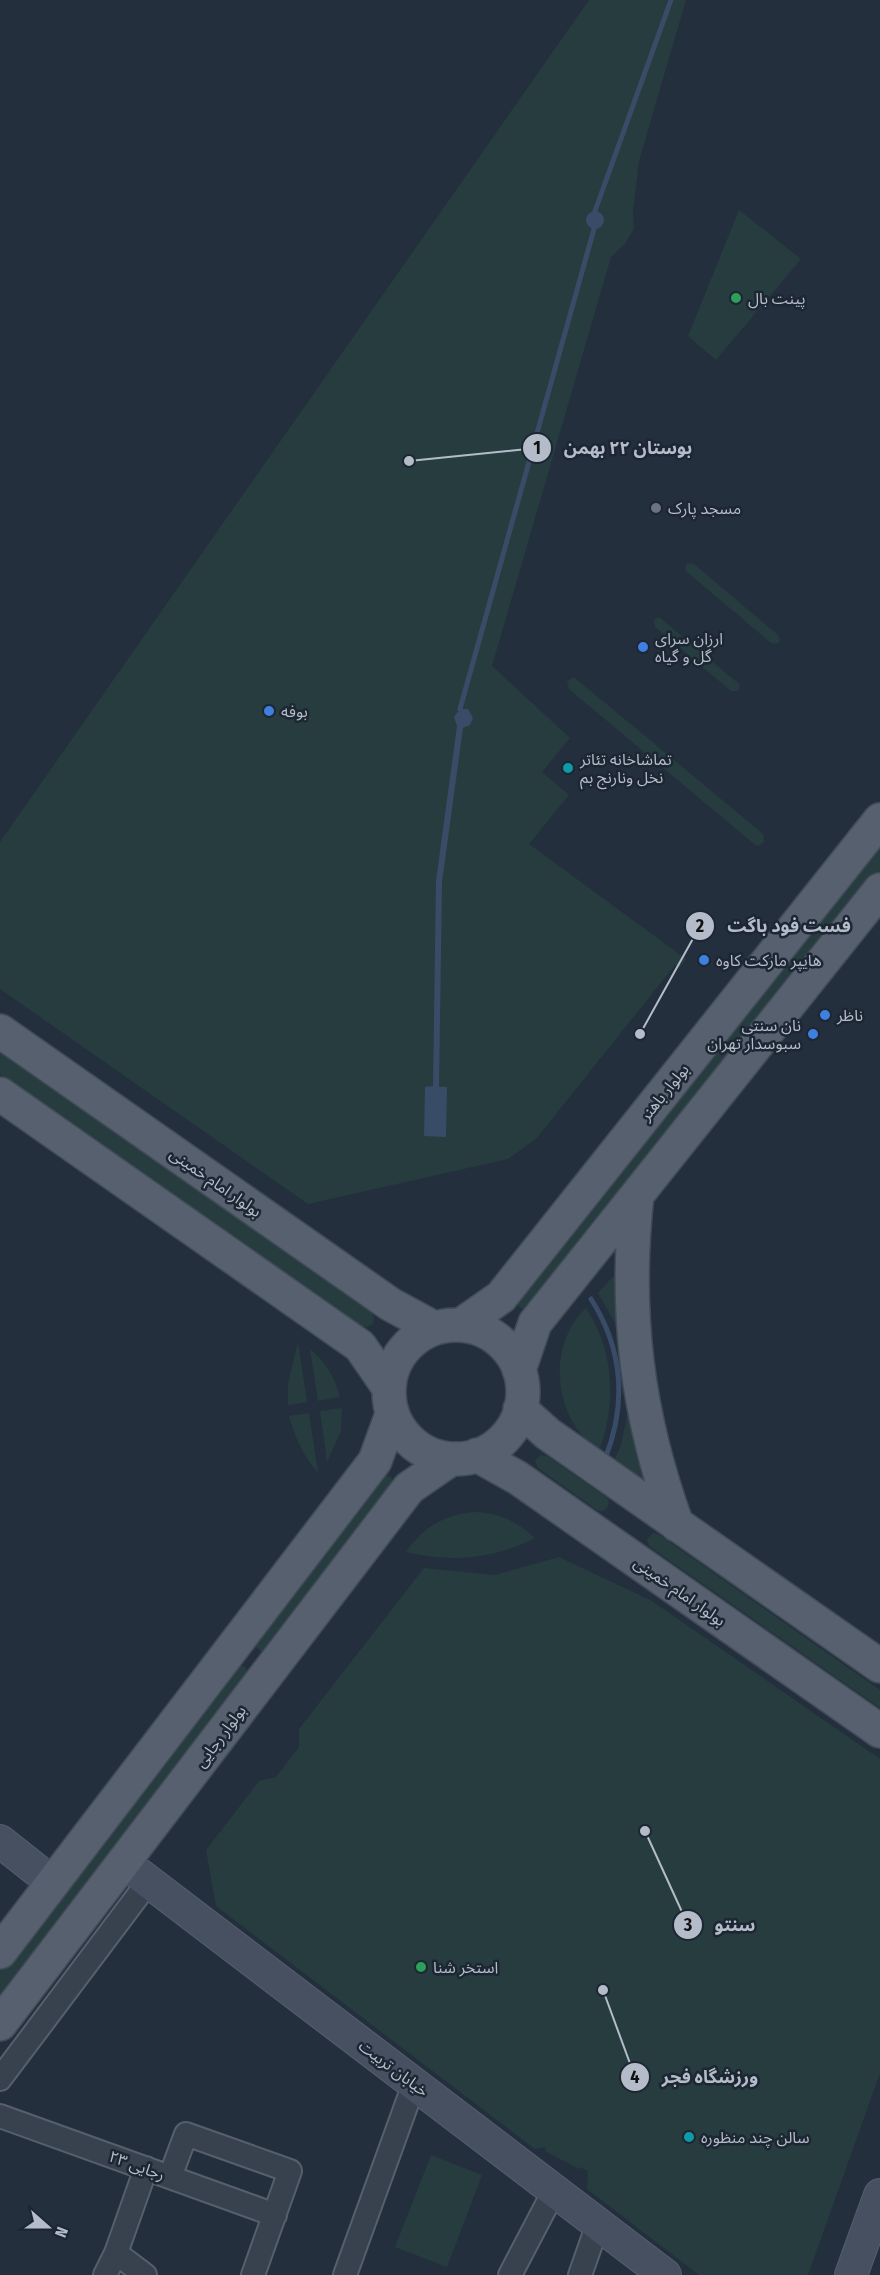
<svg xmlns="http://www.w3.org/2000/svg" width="880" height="2275" font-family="'Fira Sans Condensed','Noto Sans Arabic',sans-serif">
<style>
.green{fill:#263c3f}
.water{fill:#394c67}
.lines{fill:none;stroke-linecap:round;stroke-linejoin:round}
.stream{stroke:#394c67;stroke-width:5}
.street-casing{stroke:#565f6c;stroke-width:26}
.secondary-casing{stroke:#565f6c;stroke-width:34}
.primary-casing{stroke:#414a57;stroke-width:36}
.street{stroke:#38414e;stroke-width:22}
.secondary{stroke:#465061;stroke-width:32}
.primary{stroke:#56606e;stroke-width:33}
.leisure-dot{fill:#2e9e5b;stroke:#1d2633;stroke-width:2}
.worship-dot{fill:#6b7280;stroke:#1d2633;stroke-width:2}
.shop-dot{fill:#3f7fe0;stroke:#1d2633;stroke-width:2}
.culture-dot{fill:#0f9aa8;stroke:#1d2633;stroke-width:2}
.labels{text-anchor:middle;stroke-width:5;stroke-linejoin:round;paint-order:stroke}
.poi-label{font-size:16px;fill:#b4bcc9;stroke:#1d2633;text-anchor:start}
.street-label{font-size:16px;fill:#b4bcc9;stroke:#1d2633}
.leader{fill:none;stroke:#b4bcc9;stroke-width:2}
.callout-dot{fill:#b4bcc9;stroke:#1d2633;stroke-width:2}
.mark-label{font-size:18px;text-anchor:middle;font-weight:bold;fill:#111}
.callout-label{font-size:18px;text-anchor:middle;font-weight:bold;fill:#b4bcc9;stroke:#1d2633;stroke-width:5;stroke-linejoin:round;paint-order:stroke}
</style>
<rect width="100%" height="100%" fill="#242f3e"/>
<path class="green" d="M 589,0 L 686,0 L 639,161 L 633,210 L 634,229 L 624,245 L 611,257 L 492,666 L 570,738 L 542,772 L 569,795 L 529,844 L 686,959 L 679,968 L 675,965 L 536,1139 L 508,1159 L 308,1204 L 0,989 L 0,842 Z
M 739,210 L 801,259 L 716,360 L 688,336 Z
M 687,563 L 694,564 L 778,635 L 780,641 L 777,644 L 771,643 L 687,572 L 685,569 Z
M 659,617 L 738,683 L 740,685 L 738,691 L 731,691 L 655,627 L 654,620 Z
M 574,677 L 763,834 L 764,842 L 758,846 L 754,844 L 569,689 L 567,681 Z
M 880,838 L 880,872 L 535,1306 L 528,1310 L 520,1308 L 516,1301 Z
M 0,1051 L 370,1311 L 374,1317 L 373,1324 L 367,1327 L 360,1326 L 0,1074 Z
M 619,1270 L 618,1328 L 598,1293 Z
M 586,1308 C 614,1350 617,1404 599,1450 C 553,1421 546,1345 586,1308 Z
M 298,1342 L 307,1402 L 288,1405 L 288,1384 Z
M 310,1349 C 326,1363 335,1377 340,1397 L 318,1401 Z
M 629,1406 L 650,1484 L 614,1461 L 621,1445 Z
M 342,1408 L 341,1431 L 327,1462 L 320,1411 Z
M 309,1413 L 318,1473 C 303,1455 295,1438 289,1416 Z
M 541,1455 L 547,1456 L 606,1497 L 609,1502 L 607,1508 L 603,1511 L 597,1510 L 538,1468 L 535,1460 Z
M 383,1475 L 391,1477 L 395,1484 L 266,1658 L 259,1649 L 249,1645 Z
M 474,1512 C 499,1513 517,1521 535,1538 C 493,1559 452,1563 406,1552 C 423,1527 444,1515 474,1512 Z
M 653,1533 L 658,1534 L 880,1690 L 880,1708 L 649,1546 L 647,1539 Z
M 559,1557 L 652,1601 L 880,1759 L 880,2073 L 808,2275 L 699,2275 L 587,2189 L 588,2171 L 580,2167 L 579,2169 L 545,2151 L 546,2147 L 535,2149 L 216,1906 L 206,1850 L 259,1781 L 276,1777 L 299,1747 L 299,1729 L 424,1568 L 495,1575 Z
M 238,1665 L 245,1667 L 250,1674 L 0,2006 L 0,1971 L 230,1669 Z
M 431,2155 L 482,2175 L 447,2267 L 395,2247 Z"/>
<path class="water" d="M586 220a9 9 0 1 1 18 0a9 9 0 1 1-18 0Z
M 460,709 L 468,709 L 473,718 L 470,725 L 463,728 L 442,882 L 439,1087 L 447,1087 L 446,1137 L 424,1136 L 425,1087 L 433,1086 L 436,881 L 457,726 L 454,717 Z"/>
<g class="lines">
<path class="stream" d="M 460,709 L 594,229 L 595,211 L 671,0
M 591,1299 C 623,1349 627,1404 605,1459"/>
<defs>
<path id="street" d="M 0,2079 L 149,1881
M 0,2116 L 275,2215
M 170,2177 L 186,2134 L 290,2171 L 253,2275
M 116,2253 L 145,2275
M 105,2275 L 116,2253 L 146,2168
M 345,2275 L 414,2084
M 510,2275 L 554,2191
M 580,2275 L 598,2224"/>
<path id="secondary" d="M 0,1841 L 53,1883
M 123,1862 L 665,2275
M 851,2275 L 880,2195"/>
<path id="primary" d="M 0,1031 L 390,1304 L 434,1328
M 0,1094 L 360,1346 L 389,1388
M 637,1195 C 624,1312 637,1415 677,1525
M 461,1325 L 501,1297 L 880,820
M389 1392a67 67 0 1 1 134 0a67 67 0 1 1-134 0Z
M 519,1370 L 535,1323 L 880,890
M 520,1409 L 548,1434 L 880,1666
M 477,1455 L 518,1478 L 880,1731
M 0,1952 L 375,1461 L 392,1414
M 0,2024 L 409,1488 L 451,1459"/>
</defs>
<use href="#street" class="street-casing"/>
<use href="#secondary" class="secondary-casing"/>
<use href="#primary" class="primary-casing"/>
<use href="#street" class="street"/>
<use href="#secondary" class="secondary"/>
<use href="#primary" class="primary"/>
</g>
<g class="leisure-dot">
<circle cx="736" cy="298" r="6"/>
<circle cx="421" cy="1967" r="6"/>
</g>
<circle class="worship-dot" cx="656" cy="508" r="6"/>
<g class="shop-dot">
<circle cx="643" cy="647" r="6"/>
<circle cx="269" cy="711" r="6"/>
<circle cx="704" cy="960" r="6"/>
<circle cx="825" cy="1015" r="6"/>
<circle cx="813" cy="1034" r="6"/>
</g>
<g class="culture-dot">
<circle cx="568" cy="768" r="6"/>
<circle cx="689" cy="2137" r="6"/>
</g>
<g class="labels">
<g class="poi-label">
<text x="748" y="304">پینت بال</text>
<text x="668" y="514">مسجد پارک</text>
<text x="655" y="644">ارزان سرای<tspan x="655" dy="18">گل و گیاه</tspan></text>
<text x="281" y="717">بوفه</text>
<text x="580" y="765">تماشاخانه تئاتر<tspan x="580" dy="18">نخل ونارنج بم</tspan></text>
<text x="716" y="966">هایپر مارکت کاوه</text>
<text x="837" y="1021">ناظر</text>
<text x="801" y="1031" text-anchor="end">نان سنتی<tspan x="801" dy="18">سبوسدار تهران</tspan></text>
<text x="433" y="1973">استخر شنا</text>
<text x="701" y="2143">سالن چند منظوره</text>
</g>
<g class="street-label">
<text transform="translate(664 1092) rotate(-51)" y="6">بولوار باهنر</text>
<text transform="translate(216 1182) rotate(35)" y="6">بولوار امام خمینی</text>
<text transform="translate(680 1591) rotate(35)" y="6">بولوار امام خمینی</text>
<text transform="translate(220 1736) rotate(-53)" y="6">بولوار رجایی</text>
<text transform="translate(394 2068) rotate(37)" y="6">خیابان تربیت</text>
<text transform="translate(137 2165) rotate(20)" y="6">رجایی ۲۳</text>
</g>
</g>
<path class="leader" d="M409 461L537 448M640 1034L700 926M645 1831L688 1925M603 1990L635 2077"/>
<g class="callout-dot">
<circle cx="409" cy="461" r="6"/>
<circle cx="640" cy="1034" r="6"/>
<circle cx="645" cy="1831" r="6"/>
<circle cx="603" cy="1990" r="6"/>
<circle cx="537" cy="448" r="15"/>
<circle cx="700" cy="926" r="15"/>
<circle cx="688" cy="1925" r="15"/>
<circle cx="635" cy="2077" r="15"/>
</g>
<g class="mark-label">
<text x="537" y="454">1</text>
<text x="700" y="932">2</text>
<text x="688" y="1931">3</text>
<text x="635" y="2083">4</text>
</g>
<g class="callout-label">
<text x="628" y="454">بوستان ۲۲ بهمن</text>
<text x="789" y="932">فست فود باگت</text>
<text x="735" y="1931">سنتو</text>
<text x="710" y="2083">ورزشگاه فجر</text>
</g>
<g transform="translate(48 2227) rotate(111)" stroke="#1d2633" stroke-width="4.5" paint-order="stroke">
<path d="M0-4.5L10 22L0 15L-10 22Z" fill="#b4bcc9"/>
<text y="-9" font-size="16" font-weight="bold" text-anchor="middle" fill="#b4bcc9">N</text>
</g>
</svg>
